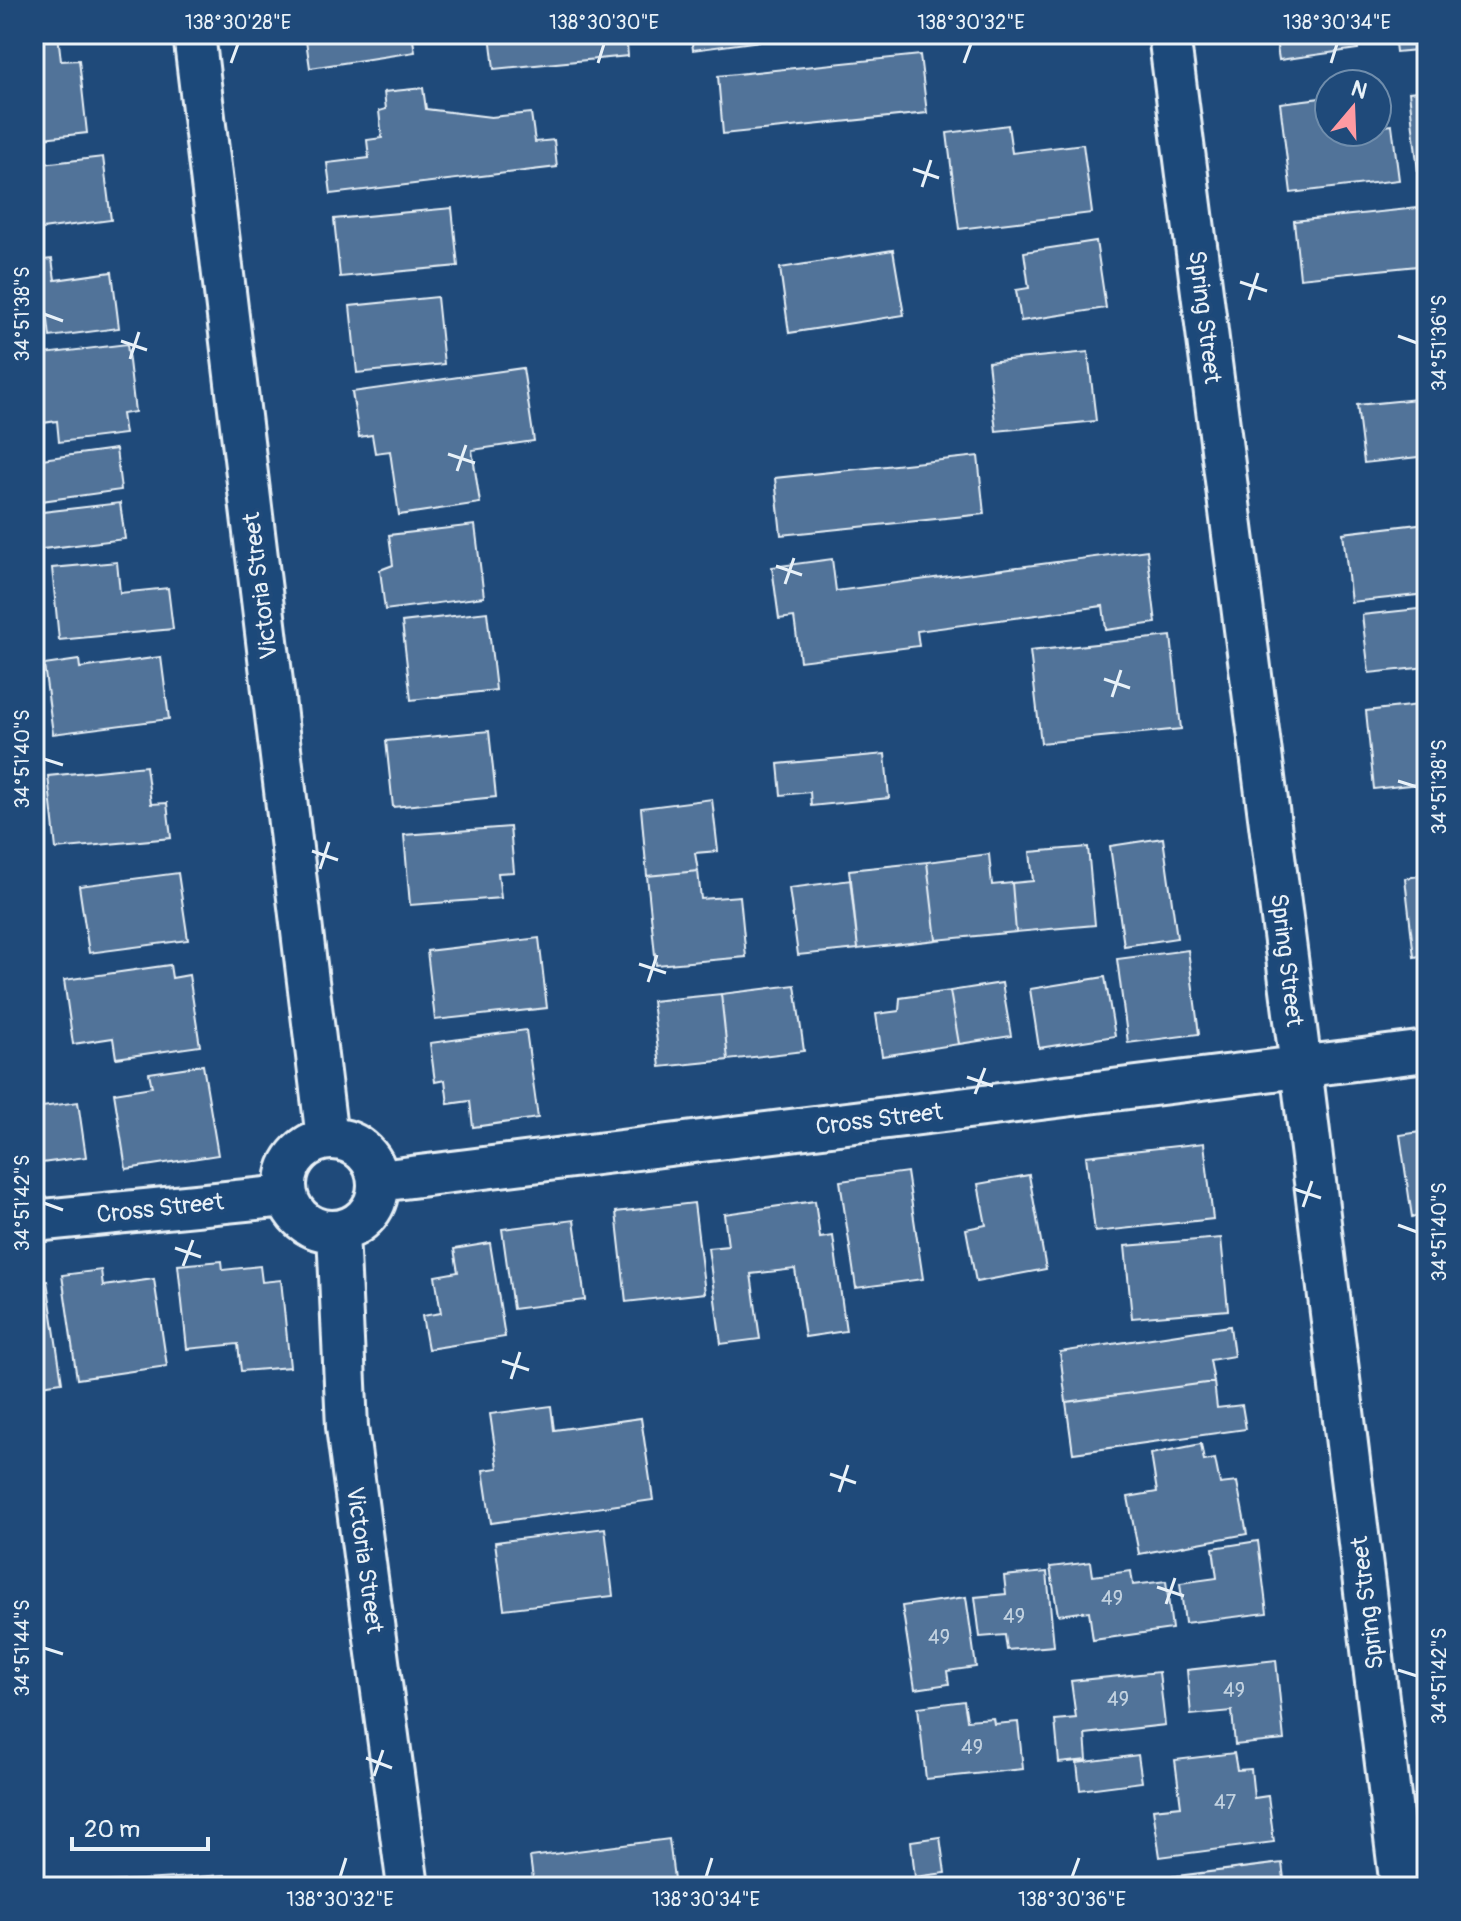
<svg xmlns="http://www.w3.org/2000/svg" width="1461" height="1921" font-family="Pangolin,sans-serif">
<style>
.building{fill:#517399;stroke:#e8f1f8;stroke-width:2}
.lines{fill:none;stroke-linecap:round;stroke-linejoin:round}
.minor-casing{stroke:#e8f1f8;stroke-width:46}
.minor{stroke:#1f4a7a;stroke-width:40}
.ticks{fill:none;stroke:#e8f1f8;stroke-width:3}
.labels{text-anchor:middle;stroke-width:8;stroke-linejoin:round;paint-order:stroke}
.number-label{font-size:20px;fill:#c2d2e0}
.street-label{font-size:24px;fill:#e8f1f8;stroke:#1f4a7a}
.neatline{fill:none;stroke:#e8f1f8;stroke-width:3}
.ticks-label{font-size:20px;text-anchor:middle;fill:#e8f1f8}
</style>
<rect width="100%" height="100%" fill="#1f4a7a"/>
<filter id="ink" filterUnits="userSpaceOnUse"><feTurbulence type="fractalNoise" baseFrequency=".0125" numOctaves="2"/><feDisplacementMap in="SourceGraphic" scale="16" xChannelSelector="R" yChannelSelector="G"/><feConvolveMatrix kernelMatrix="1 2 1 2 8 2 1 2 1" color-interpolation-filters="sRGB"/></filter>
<g filter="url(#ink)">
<path class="building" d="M 58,34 L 61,61 L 79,60 L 87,133 L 34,139 L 34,37 Z
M 305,34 L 412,34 L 415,52 L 310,68 Z
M 490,34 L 626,34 L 628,56 L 494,69 Z
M 691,34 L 768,34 L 769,40 L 693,50 Z
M 1275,34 L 1356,34 L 1358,49 L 1279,60 Z
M 1394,34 L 1427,34 L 1427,49 L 1396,52 Z
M 920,55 L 927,113 L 723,134 L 718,76 Z
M 423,88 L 426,109 L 491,117 L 531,113 L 535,142 L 554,140 L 557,167 L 331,194 L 327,163 L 369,158 L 367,140 L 382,138 L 379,111 L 386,109 L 384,92 Z
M 1427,90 L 1427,171 L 1418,172 L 1409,92 Z
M 1329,97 L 1329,132 L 1377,132 L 1377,127 L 1392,125 L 1399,180 L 1291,193 L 1280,103 Z
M 1008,125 L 1012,153 L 1083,144 L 1092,213 L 959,229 L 947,133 Z
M 103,157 L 111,220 L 34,230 L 34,165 Z
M 1427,207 L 1427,265 L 1300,278 L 1294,221 Z
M 452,208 L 458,266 L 340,277 L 334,219 Z
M 1096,241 L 1106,308 L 1021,321 L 1016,290 L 1029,288 L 1024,252 Z
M 893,250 L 904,315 L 789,333 L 780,268 Z
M 52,259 L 55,280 L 112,272 L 119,328 L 50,337 L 47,312 L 34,314 L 34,261 Z
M 437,297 L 444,364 L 357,373 L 350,306 Z
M 127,344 L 135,412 L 122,414 L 125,434 L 59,442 L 57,421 L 43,423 L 35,355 Z
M 1088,352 L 1096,421 L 996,431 L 988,362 Z
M 523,368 L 534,441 L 472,450 L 480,503 L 399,515 L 390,451 L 375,453 L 372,435 L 359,437 L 352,392 Z
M 1427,398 L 1427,456 L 1364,463 L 1357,405 Z
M 116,449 L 121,490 L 34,502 L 34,460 Z
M 978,456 L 984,514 L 781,535 L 775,478 Z
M 120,503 L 125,539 L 34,550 L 34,513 Z
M 1427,523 L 1427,594 L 1351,602 L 1343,533 Z
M 475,525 L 484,597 L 385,610 L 380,570 L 393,565 L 389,535 Z
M 1147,550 L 1156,623 L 1106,630 L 1103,606 L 917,631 L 919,646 L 800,661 L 794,617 L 779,619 L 772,567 L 832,559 L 836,591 Z
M 117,562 L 120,593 L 168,588 L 173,629 L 59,640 L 52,568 Z
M 1427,608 L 1427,667 L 1369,673 L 1362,615 Z
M 487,612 L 496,690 L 411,700 L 402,622 Z
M 1171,636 L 1181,729 L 1041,743 L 1030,651 Z
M 161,657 L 169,719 L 53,734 L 44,665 L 79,660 L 80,668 Z
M 1427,704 L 1427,783 L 1374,789 L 1366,711 Z
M 489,731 L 496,797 L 393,807 L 386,741 Z
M 885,754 L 889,798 L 811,806 L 810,792 L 781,795 L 778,764 Z
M 146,766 L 151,804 L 167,803 L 171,838 L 56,849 L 48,776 Z
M 712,799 L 718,851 L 695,853 L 698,871 L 647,876 L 641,808 Z
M 510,827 L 514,872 L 498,873 L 501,898 L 410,905 L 404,835 Z
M 1163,838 L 1177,938 L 1124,946 L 1110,846 Z
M 1088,847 L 1095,925 L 1016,932 L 1012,883 L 1033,881 L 1030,852 Z
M 989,854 L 992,885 L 1012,883 L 1016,932 L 936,940 L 927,862 Z
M 927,862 L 936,940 L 858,949 L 849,870 Z
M 698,871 L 701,899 L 740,896 L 746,957 L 656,965 L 647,876 Z
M 178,873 L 188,940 L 89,953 L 79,886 Z
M 1427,875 L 1427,955 L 1414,957 L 1405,878 Z
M 851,880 L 858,949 L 798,955 L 789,888 Z
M 539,938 L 547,1008 L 435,1020 L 427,951 Z
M 1188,950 L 1199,1034 L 1128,1043 L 1117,959 Z
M 170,965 L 172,978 L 189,975 L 200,1046 L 116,1058 L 113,1038 L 73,1044 L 64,980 Z
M 1105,977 L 1115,1036 L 1039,1048 L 1030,989 Z
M 1002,983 L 1011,1036 L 959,1044 L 950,991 Z
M 795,985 L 804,1051 L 728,1060 L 721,994 Z
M 950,991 L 959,1044 L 882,1056 L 876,1014 L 899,1011 L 900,998 Z
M 721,994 L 728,1060 L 660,1067 L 652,1001 Z
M 526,1030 L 538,1118 L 473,1127 L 470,1101 L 448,1104 L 445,1080 L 435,1082 L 430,1043 Z
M 203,1065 L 218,1155 L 126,1169 L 114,1093 L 152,1087 L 149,1073 Z
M 78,1102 L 86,1157 L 34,1164 L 34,1108 Z
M 1427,1131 L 1427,1231 L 1422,1232 L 1421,1214 L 1412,1217 L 1400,1135 Z
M 1204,1143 L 1213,1219 L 1095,1232 L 1086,1156 Z
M 907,1172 L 923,1279 L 856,1288 L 840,1181 Z
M 1029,1175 L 1046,1269 L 976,1282 L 966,1229 L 986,1225 L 978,1184 Z
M 815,1201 L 820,1238 L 833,1236 L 846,1331 L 805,1337 L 795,1269 L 751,1274 L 760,1339 L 721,1344 L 708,1248 L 728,1246 L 724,1214 Z
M 694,1203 L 705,1293 L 626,1302 L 616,1212 Z
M 574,1220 L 585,1300 L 513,1309 L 502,1229 Z
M 1427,1231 L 1427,1325 L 1416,1257 L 1426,1255 L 1422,1232 Z
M 1221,1238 L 1228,1310 L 1132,1318 L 1125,1246 Z
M 490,1243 L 505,1337 L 428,1349 L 422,1316 L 441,1313 L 435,1276 L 458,1272 L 454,1249 Z
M 222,1261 L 223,1270 L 260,1266 L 262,1282 L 281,1280 L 290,1367 L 241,1371 L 238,1344 L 187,1349 L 178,1265 Z
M 101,1270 L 103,1286 L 154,1279 L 167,1366 L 77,1379 L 62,1275 Z
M 47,1281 L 62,1382 L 34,1386 L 34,1282 Z
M 1230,1326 L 1234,1356 L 1210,1360 L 1214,1382 L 1066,1402 L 1060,1352 Z
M 1214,1382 L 1217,1408 L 1242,1405 L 1246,1429 L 1073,1453 L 1066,1402 Z
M 551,1406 L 554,1430 L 641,1418 L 653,1500 L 491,1523 L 483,1470 L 498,1468 L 490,1414 Z
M 1201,1444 L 1204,1461 L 1215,1459 L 1220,1484 L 1237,1482 L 1247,1534 L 1139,1554 L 1128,1497 L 1157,1492 L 1151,1454 Z
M 605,1528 L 613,1596 L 504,1609 L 495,1542 Z
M 1258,1541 L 1267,1613 L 1185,1623 L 1180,1583 L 1217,1578 L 1213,1548 Z
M 1091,1562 L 1093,1576 L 1131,1571 L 1133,1585 L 1166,1581 L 1172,1629 L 1093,1640 L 1089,1611 L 1058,1615 L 1050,1567 Z
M 1047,1572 L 1054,1646 L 1007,1650 L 1005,1635 L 980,1637 L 975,1597 L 1006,1594 L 1004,1576 Z
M 966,1597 L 976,1667 L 947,1671 L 949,1684 L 915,1689 L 902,1606 Z
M 1276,1660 L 1284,1740 L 1235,1745 L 1232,1711 L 1191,1715 L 1187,1670 Z
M 1159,1672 L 1165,1725 L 1085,1734 L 1087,1760 L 1059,1763 L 1055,1720 L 1076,1718 L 1071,1681 Z
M 964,1701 L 967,1720 L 993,1718 L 994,1724 L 1018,1722 L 1023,1769 L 926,1779 L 918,1707 Z
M 1234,1753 L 1237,1770 L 1251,1769 L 1254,1798 L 1268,1796 L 1274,1842 L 1160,1857 L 1153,1809 L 1181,1806 L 1175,1760 Z
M 1138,1755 L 1142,1782 L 1080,1790 L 1077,1763 Z
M 940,1837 L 945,1873 L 915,1877 L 911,1841 Z
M 669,1839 L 675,1887 L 534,1887 L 530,1857 Z
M 1282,1863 L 1285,1887 L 1121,1887 L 1121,1883 Z
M 225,1875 L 226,1887 L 111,1887 L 110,1882 Z"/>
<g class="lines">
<defs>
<path id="minor" d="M 194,34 L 327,1139
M 1169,34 L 1301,1067 L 1401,1887
M286 1185a46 46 0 1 1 92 0a46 46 0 1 1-92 0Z
M 379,1181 L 1427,1051
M 34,1221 L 286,1196
M 338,1232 L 347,1427 L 408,1887"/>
</defs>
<use href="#minor" class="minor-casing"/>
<use href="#minor" class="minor"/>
</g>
</g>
<path class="ticks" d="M 231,63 L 238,44M 598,63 L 604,44M 964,63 L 971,44M 1331,63 L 1337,44M 913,169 L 939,178M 922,187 L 931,160M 1240,282 L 1267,291M 1249,300 L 1258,273M 44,314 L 63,321M 1398,336 L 1417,343M 121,341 L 147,350M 130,359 L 139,332M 448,454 L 475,463M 457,471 L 466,445M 776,566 L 802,575M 785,584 L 794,558M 1104,679 L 1130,688M 1112,697 L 1121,670M 44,759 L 63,765M 1398,781 L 1417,787M 312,851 L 338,860M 320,869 L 329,842M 639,964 L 666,973M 648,982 L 657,955M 967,1077 L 993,1086M 975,1094 L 985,1068M 1294,1189 L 1321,1198M 44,1203 L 63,1210M 1303,1207 L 1312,1181M 1398,1225 L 1417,1232M 175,1248 L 201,1257M 183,1266 L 193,1240M 502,1361 L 529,1370M 511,1379 L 520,1352M 830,1474 L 856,1483M 839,1492 L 848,1465M 1157,1587 L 1184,1596M 1166,1604 L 1175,1578M 44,1648 L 63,1654M 1398,1670 L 1417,1676M 366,1758 L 392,1768M 374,1776 L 383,1750M 340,1877 L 346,1858M 706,1877 L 712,1858M 1072,1877 L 1079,1858"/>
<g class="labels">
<g class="number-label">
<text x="1112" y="1605">49</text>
<text x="1014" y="1623">49</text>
<text x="939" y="1644">49</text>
<text x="1234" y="1697">49</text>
<text x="1118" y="1706">49</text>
<text x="972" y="1754">49</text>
<text x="1225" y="1809">47</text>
</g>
<g class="street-label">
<text transform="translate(1205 317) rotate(83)" y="8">Spring Street</text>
<text transform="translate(260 586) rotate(-97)" y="8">Victoria Street</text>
<text transform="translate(1287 960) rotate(83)" y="8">Spring Street</text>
<text transform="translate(879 1119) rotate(-7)" y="8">Cross Street</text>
<text transform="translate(160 1208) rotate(-6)" y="8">Cross Street</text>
<text transform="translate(365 1560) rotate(82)" y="8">Victoria Street</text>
<text transform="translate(1367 1603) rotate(-97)" y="8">Spring Street</text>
</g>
</g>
<rect width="1461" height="1921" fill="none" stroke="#1f4a7a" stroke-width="88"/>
<g transform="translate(1353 108) rotate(19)"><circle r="38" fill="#1f4a7a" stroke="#6f8dac" stroke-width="2"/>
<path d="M0-6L14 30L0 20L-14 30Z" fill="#ff9aa2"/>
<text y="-12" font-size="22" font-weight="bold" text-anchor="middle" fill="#e8f1f8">N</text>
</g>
<path d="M72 1837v12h136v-12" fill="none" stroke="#e8f1f8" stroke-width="4"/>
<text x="84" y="1837" font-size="24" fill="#e8f1f8" stroke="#1f4a7a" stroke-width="6" paint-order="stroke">20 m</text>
<rect x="44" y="44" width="1373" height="1833" class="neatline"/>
<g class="ticks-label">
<text x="238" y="29">138°30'28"E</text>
<text x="604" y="29">138°30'30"E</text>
<text x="971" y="29">138°30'32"E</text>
<text x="1337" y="29">138°30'34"E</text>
<text transform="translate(22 314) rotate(-90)" y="7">34°51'38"S</text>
<text transform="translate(1439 343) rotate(-90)" y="7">34°51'36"S</text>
<text transform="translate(22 759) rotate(-90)" y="7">34°51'40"S</text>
<text transform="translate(1439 787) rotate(-90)" y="7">34°51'38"S</text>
<text transform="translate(22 1203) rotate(-90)" y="7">34°51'42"S</text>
<text transform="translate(1439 1232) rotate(-90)" y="7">34°51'40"S</text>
<text transform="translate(22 1648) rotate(-90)" y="7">34°51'44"S</text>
<text transform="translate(1439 1676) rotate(-90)" y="7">34°51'42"S</text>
<text x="340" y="1906">138°30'32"E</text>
<text x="706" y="1906">138°30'34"E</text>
<text x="1072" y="1906">138°30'36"E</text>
</g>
</svg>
